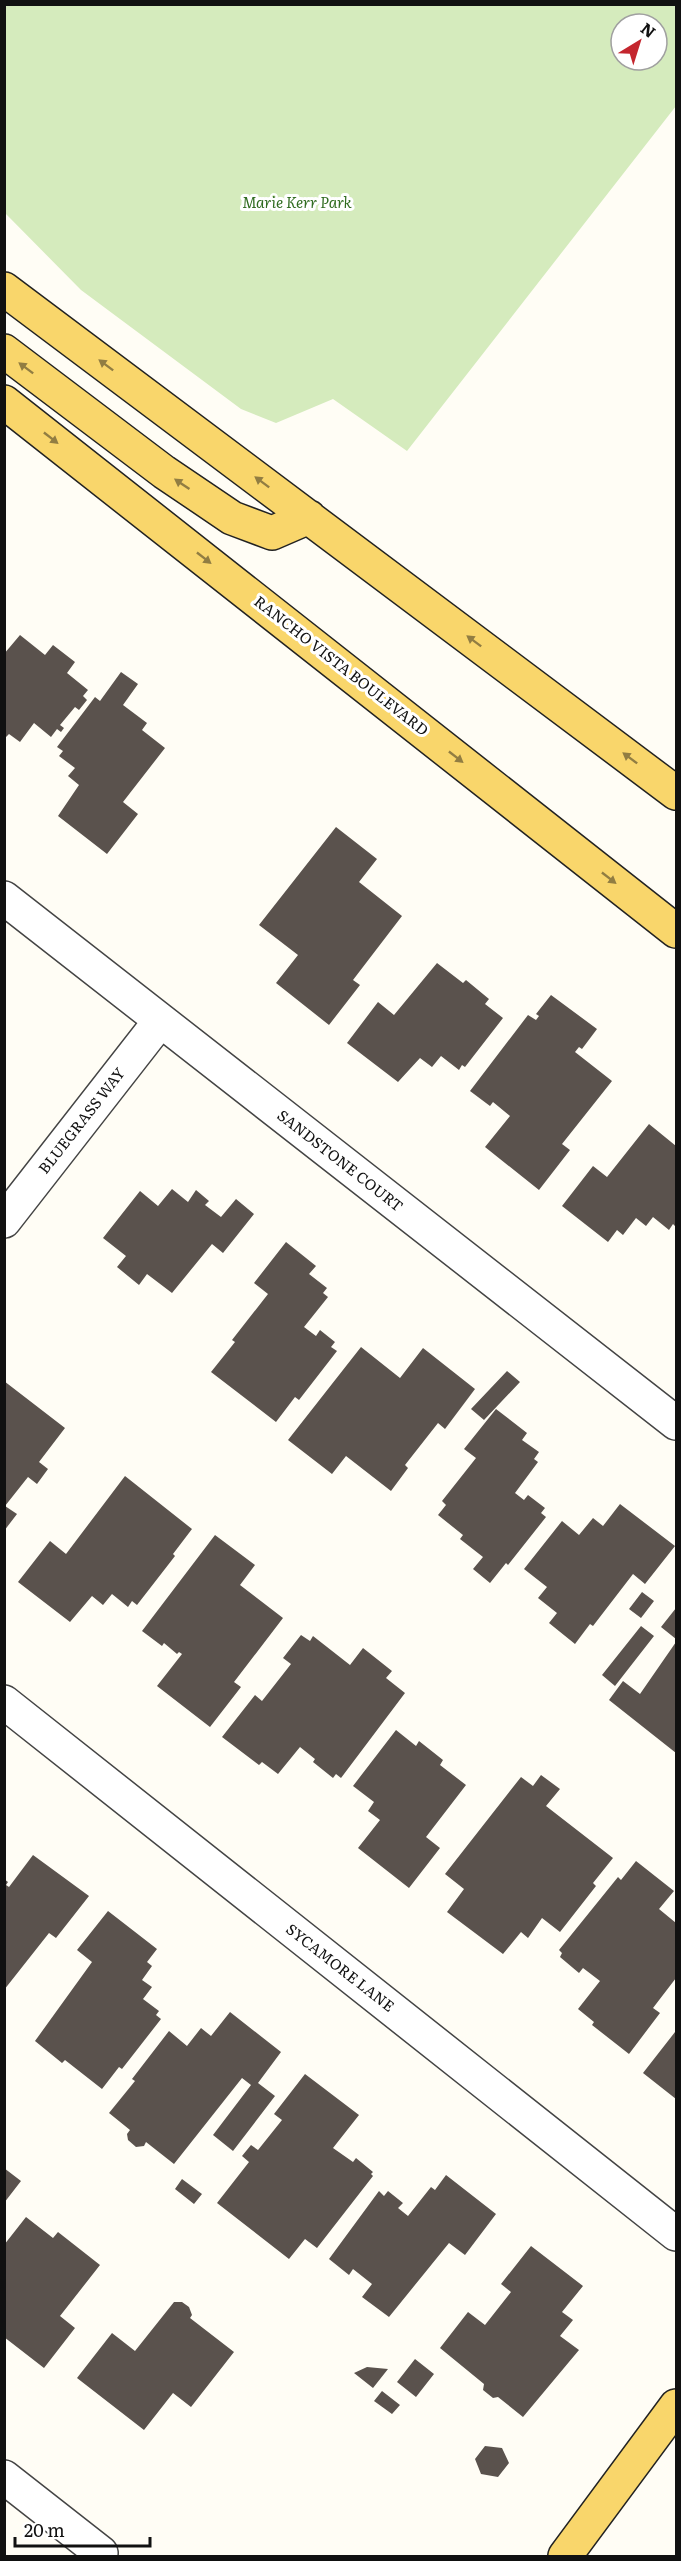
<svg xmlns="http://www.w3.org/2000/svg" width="681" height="2561" font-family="Literata,serif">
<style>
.green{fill:#d5ebbd;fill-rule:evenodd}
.building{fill:#5a524d}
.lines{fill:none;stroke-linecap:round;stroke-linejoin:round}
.minor-casing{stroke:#444;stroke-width:36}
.major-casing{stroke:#222;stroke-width:36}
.minor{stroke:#fff;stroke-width:33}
.major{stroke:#f9d66b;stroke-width:33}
.oneway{fill:#917d42}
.labels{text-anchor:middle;stroke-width:6;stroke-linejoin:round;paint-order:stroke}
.park-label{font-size:15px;font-style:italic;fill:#2f6b1f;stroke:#fff}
.street-label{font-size:15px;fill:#111;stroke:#fff}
</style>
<rect width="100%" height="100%" fill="#fffdf5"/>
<path class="green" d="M 4,5 L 676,5 L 676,106 L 407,451 L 333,399 L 276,423 L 241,409 L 81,290 L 5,213 ZM 621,24 L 657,24 L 657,60 L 621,60 Z"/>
<path class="building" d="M 20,635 L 45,655 L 53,645 L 75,662 L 67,673 L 88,690 L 83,696 L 87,700 L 79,710 L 75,707 L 60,725 L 64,728 L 61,732 L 57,729 L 51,737 L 34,723 L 20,742 L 9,734 L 4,739 L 4,654 Z
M 121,672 L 138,684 L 123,705 L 147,723 L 142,730 L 165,748 L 123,802 L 138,814 L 107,854 L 58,816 L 79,785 L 68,776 L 75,768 L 59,756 L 63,751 L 57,747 L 95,697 L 100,701 Z
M 336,827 L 377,859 L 359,882 L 402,916 L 353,980 L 360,985 L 329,1025 L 276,983 L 298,955 L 259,925 Z
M 437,963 L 463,983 L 466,980 L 489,999 L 485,1004 L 503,1018 L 465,1067 L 462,1065 L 459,1070 L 441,1056 L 432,1067 L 420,1058 L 398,1082 L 347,1043 L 378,1002 L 394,1015 Z
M 551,995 L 597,1029 L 582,1049 L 579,1047 L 575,1052 L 612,1081 L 562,1144 L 570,1150 L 539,1190 L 485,1147 L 510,1116 L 493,1102 L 490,1106 L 470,1091 L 528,1015 L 536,1020 L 539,1016 L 536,1014 Z
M 649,1124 L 676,1146 L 676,1227 L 673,1224 L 669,1230 L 653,1217 L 646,1226 L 636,1218 L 623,1235 L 617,1230 L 608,1242 L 562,1206 L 593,1166 L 607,1177 Z
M 172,1189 L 188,1202 L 196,1190 L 209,1201 L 205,1205 L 221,1217 L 236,1199 L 254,1214 L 223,1253 L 212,1244 L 172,1293 L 147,1274 L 139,1285 L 117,1267 L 126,1256 L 103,1238 L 140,1191 L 158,1206 Z
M 286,1242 L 316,1266 L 309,1274 L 327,1288 L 323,1293 L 328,1297 L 304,1327 L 316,1336 L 320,1330 L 335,1342 L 331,1347 L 337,1351 L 299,1400 L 295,1397 L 276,1422 L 211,1372 L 235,1342 L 232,1340 L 268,1294 L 254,1283 Z
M 361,1347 L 400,1378 L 423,1348 L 475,1389 L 445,1429 L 438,1423 L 405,1465 L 408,1468 L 391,1491 L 346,1456 L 332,1474 L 288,1440 Z
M 507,1371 L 520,1382 L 484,1420 L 471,1409 Z
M 4,1381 L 65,1428 L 39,1462 L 48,1469 L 37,1484 L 28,1477 L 5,1506 L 17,1514 L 4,1531 Z
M 496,1409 L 527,1433 L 522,1440 L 539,1452 L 534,1459 L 538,1462 L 515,1493 L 524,1500 L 528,1495 L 545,1508 L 541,1513 L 546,1517 L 508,1565 L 506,1563 L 490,1583 L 473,1569 L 483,1557 L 460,1539 L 463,1535 L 438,1515 L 446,1505 L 442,1501 L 476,1458 L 464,1449 Z
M 125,1476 L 192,1529 L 173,1554 L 175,1556 L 137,1605 L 132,1601 L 128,1607 L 112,1594 L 103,1605 L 92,1596 L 70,1622 L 18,1582 L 50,1541 L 66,1554 Z
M 620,1504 L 675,1546 L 645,1584 L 633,1574 L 593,1626 L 590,1624 L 575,1644 L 549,1623 L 557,1613 L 538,1598 L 547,1587 L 524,1569 L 562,1521 L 579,1535 L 593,1518 L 603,1526 Z
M 215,1535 L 255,1565 L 240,1585 L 283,1618 L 234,1682 L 241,1687 L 210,1727 L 157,1686 L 182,1654 L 179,1652 L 177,1654 L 164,1643 L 162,1646 L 142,1631 Z
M 642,1592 L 654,1601 L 641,1618 L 629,1609 Z
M 676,1608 L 676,1639 L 661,1627 Z
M 641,1626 L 654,1636 L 615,1686 L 602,1675 Z
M 301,1635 L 310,1641 L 313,1636 L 350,1665 L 363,1648 L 392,1671 L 386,1678 L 405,1693 L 341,1778 L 336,1774 L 333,1778 L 313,1762 L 315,1759 L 300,1747 L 278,1774 L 262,1762 L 259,1765 L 222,1737 L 255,1695 L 262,1701 L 291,1664 L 283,1658 Z
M 676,1642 L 676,1753 L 609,1700 L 623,1681 L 640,1694 Z
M 396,1730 L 416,1746 L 419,1741 L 443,1760 L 440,1765 L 466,1785 L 426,1837 L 440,1848 L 409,1888 L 358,1848 L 380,1820 L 368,1811 L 374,1802 L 353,1786 Z
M 541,1775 L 560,1789 L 546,1806 L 613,1858 L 593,1883 L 596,1886 L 560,1932 L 542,1918 L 528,1938 L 521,1932 L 503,1954 L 447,1912 L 464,1889 L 445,1874 L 521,1777 L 533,1786 Z
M 33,1855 L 89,1896 L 56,1938 L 49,1933 L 4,1990 L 4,1879 L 8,1882 L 6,1885 L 9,1887 Z
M 636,1861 L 674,1891 L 659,1909 L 676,1923 L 676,1978 L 653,2008 L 660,2013 L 629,2054 L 592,2025 L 594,2022 L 578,2009 L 600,1981 L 583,1968 L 579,1973 L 560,1957 L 562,1953 L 559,1950 L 618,1877 L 621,1880 Z
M 108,1911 L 157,1949 L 147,1962 L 152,1966 L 142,1980 L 152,1987 L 143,1999 L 159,2011 L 156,2015 L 161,2019 L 122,2069 L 119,2067 L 102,2089 L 65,2060 L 62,2063 L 35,2041 L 92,1962 L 77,1950 Z
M 230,2012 L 281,2052 L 258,2083 L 275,2096 L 233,2151 L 213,2135 L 251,2085 L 242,2078 L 174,2164 L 146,2142 L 144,2146 L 136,2147 L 128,2140 L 127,2134 L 130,2130 L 109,2113 L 135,2081 L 132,2079 L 169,2031 L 187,2046 L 201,2028 L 211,2036 Z
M 675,2032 L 676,2034 L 676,2099 L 643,2073 Z
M 305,2074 L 359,2115 L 333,2148 L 353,2162 L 356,2158 L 373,2172 L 371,2174 L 373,2176 L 317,2248 L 305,2239 L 289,2259 L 217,2203 L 249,2162 L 242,2156 L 251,2145 L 258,2150 L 282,2120 L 274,2114 Z
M 4,2168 L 21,2181 L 4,2203 Z
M 446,2175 L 496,2214 L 465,2255 L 449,2243 L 389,2317 L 362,2297 L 372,2284 L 353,2269 L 349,2275 L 329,2259 L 379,2191 L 384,2196 L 388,2191 L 403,2203 L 398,2208 L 408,2216 L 431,2187 L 435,2190 Z
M 182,2179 L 202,2194 L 194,2204 L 175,2189 Z
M 26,2217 L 53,2238 L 58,2232 L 100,2265 L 60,2316 L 75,2328 L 44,2368 L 4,2337 L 4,2245 Z
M 531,2246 L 583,2286 L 562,2312 L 573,2320 L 560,2336 L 579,2350 L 523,2417 L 498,2397 L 493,2398 L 483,2390 L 484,2384 L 440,2348 L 468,2312 L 485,2325 L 511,2292 L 501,2284 Z
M 174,2302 L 182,2302 L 189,2307 L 192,2315 L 190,2318 L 234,2352 L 191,2407 L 173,2393 L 144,2430 L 77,2378 L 112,2333 L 135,2351 Z
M 415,2359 L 434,2374 L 416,2397 L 397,2382 Z
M 367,2367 L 388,2369 L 373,2388 L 354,2373 Z
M 382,2391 L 400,2405 L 392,2414 L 374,2401 Z
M 485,2446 L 502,2448 L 509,2463 L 498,2477 L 481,2474 L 475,2459 Z"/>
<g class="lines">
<defs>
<path id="minor" d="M 4,898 L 676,1423
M 4,1221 L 160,1021
M 4,1702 L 676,2234
M 4,2477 L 101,2553 L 98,2556"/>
<path id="major" d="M 4,289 L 676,793
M 4,351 L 164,472 L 232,518 L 272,533 L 309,517
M 4,402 L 676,931
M 565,2556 L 676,2406"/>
</defs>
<use href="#minor" class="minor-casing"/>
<use href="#major" class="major-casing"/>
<use href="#minor" class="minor"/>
<use href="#major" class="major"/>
</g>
<defs><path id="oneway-solid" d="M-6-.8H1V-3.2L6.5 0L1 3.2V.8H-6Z" transform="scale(1.5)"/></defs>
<g class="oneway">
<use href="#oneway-solid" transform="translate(106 365) rotate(-143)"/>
<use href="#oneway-solid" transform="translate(26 368) rotate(-143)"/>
<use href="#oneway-solid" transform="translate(51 438) rotate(38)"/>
<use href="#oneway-solid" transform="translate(262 482) rotate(-143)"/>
<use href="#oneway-solid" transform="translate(182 484) rotate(-146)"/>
<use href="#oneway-solid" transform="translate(204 558) rotate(38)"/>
<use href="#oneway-solid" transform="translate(474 641) rotate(-143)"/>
<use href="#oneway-solid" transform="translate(456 757) rotate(38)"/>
<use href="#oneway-solid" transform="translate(630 758) rotate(-143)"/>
<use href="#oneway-solid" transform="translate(609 878) rotate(38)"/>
</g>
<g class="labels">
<g class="park-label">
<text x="297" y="208">Marie Kerr Park</text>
</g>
<g class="street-label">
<text transform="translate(341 666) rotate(38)" y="5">RANCHO VISTA BOULEVARD</text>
<text transform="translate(82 1121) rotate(-52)" y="5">BLUEGRASS WAY</text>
<text transform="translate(340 1161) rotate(38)" y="5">SANDSTONE COURT</text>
<text transform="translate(340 1968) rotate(38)" y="5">SYCAMORE LANE</text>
</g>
</g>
<rect width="681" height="2561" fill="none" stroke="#111111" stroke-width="12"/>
<g transform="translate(639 42) rotate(38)"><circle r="28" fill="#ffffff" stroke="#a0a0a0" stroke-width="1.5"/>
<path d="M0-4.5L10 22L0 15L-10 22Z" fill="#c4262e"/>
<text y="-9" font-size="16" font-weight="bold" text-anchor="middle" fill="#111111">N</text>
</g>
<path d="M15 2537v9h135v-9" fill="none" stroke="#111111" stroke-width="3"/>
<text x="24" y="2537" font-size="18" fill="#111111" stroke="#ffffff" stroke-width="4.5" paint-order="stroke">20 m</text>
</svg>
